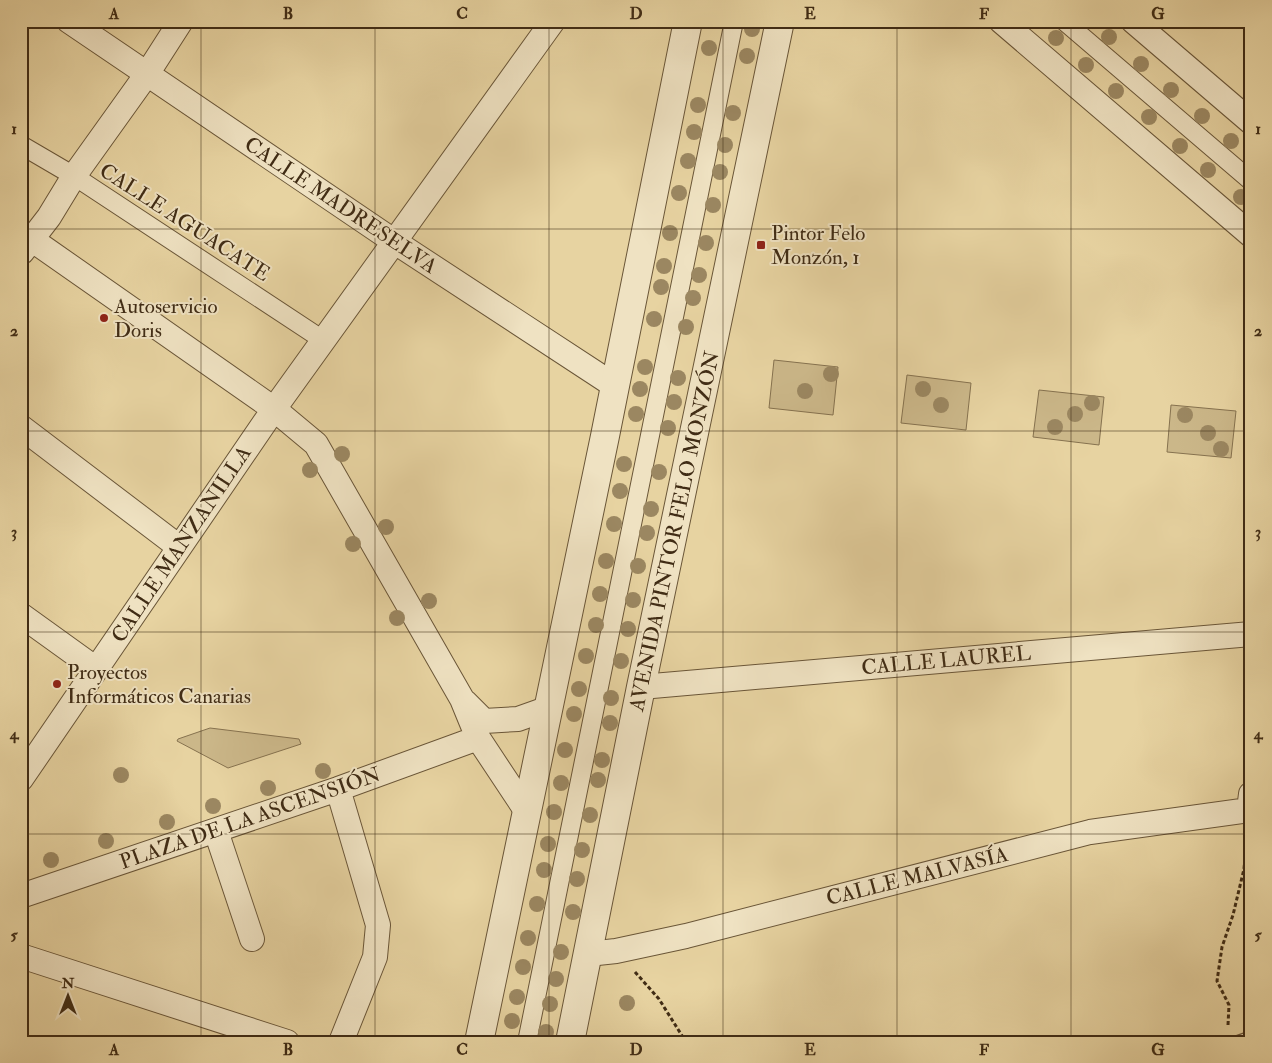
<svg xmlns="http://www.w3.org/2000/svg" width="1272" height="1063" font-family="'IM FELL Double Pica',serif">
<style>
.green{fill:#cbb789;stroke:#86724f}
.lines{fill:none;stroke-linecap:round;stroke-linejoin:round}
.service-casing{stroke:#6a5638;stroke-width:14}
.pedestrian-casing{stroke:#6a5638;stroke-width:20}
.minor-casing{stroke:#6a5638;stroke-width:26}
.tertiary-casing{stroke:#6a5638;stroke-width:30}
.path{stroke:#402c15;stroke-width:3;stroke-dasharray:4 2.5;stroke-linecap:butt}
.service{stroke:#efe2c2;stroke-width:11}
.pedestrian{stroke:#efe2c2;stroke-width:18}
.minor{stroke:#efe2c2;stroke-width:24}
.tertiary{stroke:#efe2c2;stroke-width:28}
.tree{fill:#9b8761}
.grid{fill:none;stroke:#402c15;stroke-width:1;stroke-opacity:0.55}
.poi-dot{fill:#8f2418;stroke:#efe2c2;stroke-width:2}
.labels{text-anchor:middle;stroke-width:4;stroke-linejoin:round;paint-order:stroke}
.street-label{font-size:21px;fill:#402c15;stroke:#efe2c2}
.poi-label{font-size:21px;fill:#402c15;stroke:#efe2c2;text-anchor:start}
.neatline{fill:none;stroke:#402c15;stroke-width:2}
.grid-label{font-size:16px;text-anchor:middle;font-weight:bold;fill:#402c15}
</style>
<rect width="100%" height="100%" fill="#e7d3a1"/>
<filter id="stains"><feTurbulence type="fractalNoise" baseFrequency=".004" numOctaves="4"/><feColorMatrix values="0 0 0 0 .2 0 0 0 0 .09 0 0 0 0 .02 0 0 0 .5 -.17"/></filter>
<radialGradient id="worn" r=".72"><stop offset=".6" stop-color="#630" stop-opacity="0"/><stop offset="1" stop-color="#630" stop-opacity=".3"/></radialGradient>
<path class="green" d="M 774,360 L 838,367 L 833,415 L 769,408 Z
M 907,375 L 971,383 L 966,430 L 901,423 Z
M 1039,390 L 1104,397 L 1099,445 L 1033,437 Z
M 1171,405 L 1236,411 L 1231,458 L 1167,452 Z
M 210,728 L 299,739 L 301,744 L 228,768 L 177,741 L 178,739 Z"/>
<g class="lines">
<defs>
<path id="service" d="M 1237,1042 L 1251,1037"/>
<path id="pedestrian" d="M 1064,21 L 1251,181
M 21,145 L 74,176 L 323,340
M 527,1042 L 734,21"/>
<path id="minor" d="M 69,21 L 395,242 L 615,386
M 1001,21 L 1251,235
M 1133,21 L 1251,122
M 31,239 L 274,409 L 316,444 L 462,699 L 478,738 L 527,812
M 22,252 L 49,217 L 74,176 L 147,74 L 181,21
M 21,427 L 179,547
M 21,615 L 96,669
M 641,687 L 1251,634
M 465,702 L 484,721 L 518,719 L 549,708
M 21,779 L 274,409 L 553,21
M 338,789 L 378,925 L 375,957 L 341,1042
M 216,831 L 252,939
M 21,896 L 338,789 L 478,738
M 588,954 L 616,951 L 686,936 L 1090,832 L 1249,810 L 1251,794
M 21,956 L 287,1042"/>
<path id="tertiary" d="M 479,1042 L 605,436 L 688,21
M 570,1042 L 641,687 L 780,21"/>
</defs>
<use href="#service" class="service-casing"/>
<use href="#pedestrian" class="pedestrian-casing"/>
<use href="#minor" class="minor-casing"/>
<use href="#tertiary" class="tertiary-casing"/>
<path class="path" d="M 635,972 L 659,999 L 686,1042
M 1228,1025 L 1229,1005 L 1217,981 L 1222,947 L 1233,915 L 1244,869 L 1247,836"/>
<use href="#service" class="service"/>
<use href="#pedestrian" class="pedestrian"/>
<use href="#minor" class="minor"/>
<use href="#tertiary" class="tertiary"/>
</g>
<g class="tree">
<circle cx="752" cy="29" r="8"/>
<circle cx="1109" cy="37" r="8"/>
<circle cx="1056" cy="38" r="8"/>
<circle cx="709" cy="48" r="8"/>
<circle cx="747" cy="56" r="8"/>
<circle cx="1141" cy="64" r="8"/>
<circle cx="1086" cy="65" r="8"/>
<circle cx="1171" cy="90" r="8"/>
<circle cx="1116" cy="91" r="8"/>
<circle cx="698" cy="105" r="8"/>
<circle cx="733" cy="113" r="8"/>
<circle cx="1202" cy="116" r="8"/>
<circle cx="1149" cy="117" r="8"/>
<circle cx="694" cy="132" r="8"/>
<circle cx="1231" cy="141" r="8"/>
<circle cx="725" cy="145" r="8"/>
<circle cx="1180" cy="146" r="8"/>
<circle cx="688" cy="161" r="8"/>
<circle cx="1208" cy="170" r="8"/>
<circle cx="720" cy="172" r="8"/>
<circle cx="679" cy="193" r="8"/>
<circle cx="1241" cy="197" r="8"/>
<circle cx="713" cy="205" r="8"/>
<circle cx="670" cy="233" r="8"/>
<circle cx="706" cy="243" r="8"/>
<circle cx="664" cy="266" r="8"/>
<circle cx="699" cy="275" r="8"/>
<circle cx="661" cy="287" r="8"/>
<circle cx="693" cy="298" r="8"/>
<circle cx="654" cy="319" r="8"/>
<circle cx="686" cy="327" r="8"/>
<circle cx="645" cy="367" r="8"/>
<circle cx="831" cy="374" r="8"/>
<circle cx="678" cy="378" r="8"/>
<circle cx="640" cy="389" r="8"/>
<circle cx="923" cy="389" r="8"/>
<circle cx="805" cy="391" r="8"/>
<circle cx="674" cy="402" r="8"/>
<circle cx="1092" cy="403" r="8"/>
<circle cx="941" cy="405" r="8"/>
<circle cx="636" cy="414" r="8"/>
<circle cx="1075" cy="414" r="8"/>
<circle cx="1185" cy="415" r="8"/>
<circle cx="1055" cy="427" r="8"/>
<circle cx="668" cy="428" r="8"/>
<circle cx="1208" cy="433" r="8"/>
<circle cx="1221" cy="449" r="8"/>
<circle cx="342" cy="454" r="8"/>
<circle cx="624" cy="464" r="8"/>
<circle cx="310" cy="470" r="8"/>
<circle cx="659" cy="472" r="8"/>
<circle cx="620" cy="491" r="8"/>
<circle cx="651" cy="509" r="8"/>
<circle cx="614" cy="524" r="8"/>
<circle cx="386" cy="527" r="8"/>
<circle cx="647" cy="533" r="8"/>
<circle cx="353" cy="544" r="8"/>
<circle cx="606" cy="561" r="8"/>
<circle cx="638" cy="566" r="8"/>
<circle cx="600" cy="594" r="8"/>
<circle cx="633" cy="600" r="8"/>
<circle cx="429" cy="601" r="8"/>
<circle cx="397" cy="618" r="8"/>
<circle cx="596" cy="625" r="8"/>
<circle cx="628" cy="629" r="8"/>
<circle cx="586" cy="656" r="8"/>
<circle cx="621" cy="661" r="8"/>
<circle cx="579" cy="689" r="8"/>
<circle cx="611" cy="698" r="8"/>
<circle cx="574" cy="714" r="8"/>
<circle cx="610" cy="723" r="8"/>
<circle cx="565" cy="750" r="8"/>
<circle cx="602" cy="760" r="8"/>
<circle cx="323" cy="771" r="8"/>
<circle cx="121" cy="775" r="8"/>
<circle cx="598" cy="780" r="8"/>
<circle cx="561" cy="783" r="8"/>
<circle cx="268" cy="788" r="8"/>
<circle cx="213" cy="806" r="8"/>
<circle cx="554" cy="812" r="8"/>
<circle cx="590" cy="815" r="8"/>
<circle cx="167" cy="822" r="8"/>
<circle cx="106" cy="841" r="8"/>
<circle cx="548" cy="844" r="8"/>
<circle cx="582" cy="850" r="8"/>
<circle cx="51" cy="860" r="8"/>
<circle cx="544" cy="870" r="8"/>
<circle cx="577" cy="879" r="8"/>
<circle cx="537" cy="904" r="8"/>
<circle cx="573" cy="912" r="8"/>
<circle cx="528" cy="938" r="8"/>
<circle cx="561" cy="952" r="8"/>
<circle cx="523" cy="967" r="8"/>
<circle cx="556" cy="979" r="8"/>
<circle cx="517" cy="997" r="8"/>
<circle cx="627" cy="1003" r="8"/>
<circle cx="550" cy="1004" r="8"/>
<circle cx="512" cy="1021" r="8"/>
<circle cx="546" cy="1032" r="8"/>
</g>
<path class="grid" d="M 201,21 L 201,1042M 375,21 L 375,1042M 549,21 L 549,1042M 723,21 L 723,1042M 897,21 L 897,1042M 1071,21 L 1071,1042M 21,229 L 1251,229M 21,431 L 1251,431M 21,632 L 1251,632M 21,834 L 1251,834"/>
<g class="poi-dot">
<rect x="756" y="240" width="10" height="10" rx="2.5"/>
<circle cx="104" cy="318" r="5"/>
<circle cx="57" cy="684" r="5"/>
</g>
<g class="labels">
<g class="street-label">
<text transform="translate(341 205) rotate(34)" y="7">CALLE MADRESELVA</text>
<text transform="translate(185 222) rotate(33)" y="7">CALLE AGUACATE</text>
<text transform="translate(674 531) rotate(-78)" y="7">AVENIDA PINTOR FELO MONZÓN</text>
<text transform="translate(181 544) rotate(-56)" y="7">CALLE MANZANILLA</text>
<text transform="translate(946 660) rotate(-5)" y="7">CALLE LAUREL</text>
<text transform="translate(250 818) rotate(-19)" y="7">PLAZA DE LA ASCENSIÓN</text>
<text transform="translate(917 876) rotate(-14)" y="7">CALLE MALVASÍA</text>
</g>
<g class="poi-label">
<text x="771" y="240">Pintor Felo<tspan x="771" dy="24">Monzón, 1</tspan></text>
<text x="114" y="313">Autoservicio<tspan x="114" dy="24">Doris</tspan></text>
<text x="67" y="679">Proyectos<tspan x="67" dy="24">Informáticos Canarias</tspan></text>
</g>
</g>
<rect width="1272" height="1063" fill="none" stroke="#e7d3a1" stroke-width="55"/>
<g transform="translate(68 996)" stroke="#efe2c2" stroke-width="4" paint-order="stroke">
<path d="M0-4L9 19L0 12L-9 19Z" fill="#402c15"/>
<text y="-8" font-size="14" font-weight="bold" text-anchor="middle" fill="#402c15">N</text>
</g>
<rect x="28" y="28" width="1216" height="1008" class="neatline"/>
<g class="grid-label">
<text x="114" y="19">A</text>
<text x="288" y="19">B</text>
<text x="462" y="19">C</text>
<text x="636" y="19">D</text>
<text x="810" y="19">E</text>
<text x="984" y="19">F</text>
<text x="1158" y="19">G</text>
<text x="14" y="134">1</text>
<text x="1258" y="134">1</text>
<text x="14" y="336">2</text>
<text x="1258" y="336">2</text>
<text x="14" y="537">3</text>
<text x="1258" y="537">3</text>
<text x="14" y="739">4</text>
<text x="1258" y="739">4</text>
<text x="14" y="940">5</text>
<text x="1258" y="940">5</text>
<text x="114" y="1055">A</text>
<text x="288" y="1055">B</text>
<text x="462" y="1055">C</text>
<text x="636" y="1055">D</text>
<text x="810" y="1055">E</text>
<text x="984" y="1055">F</text>
<text x="1158" y="1055">G</text>
</g>
<rect width="100%" height="100%" filter="url(#stains)"/>
<rect width="100%" height="100%" fill="url(#worn)"/>
</svg>
